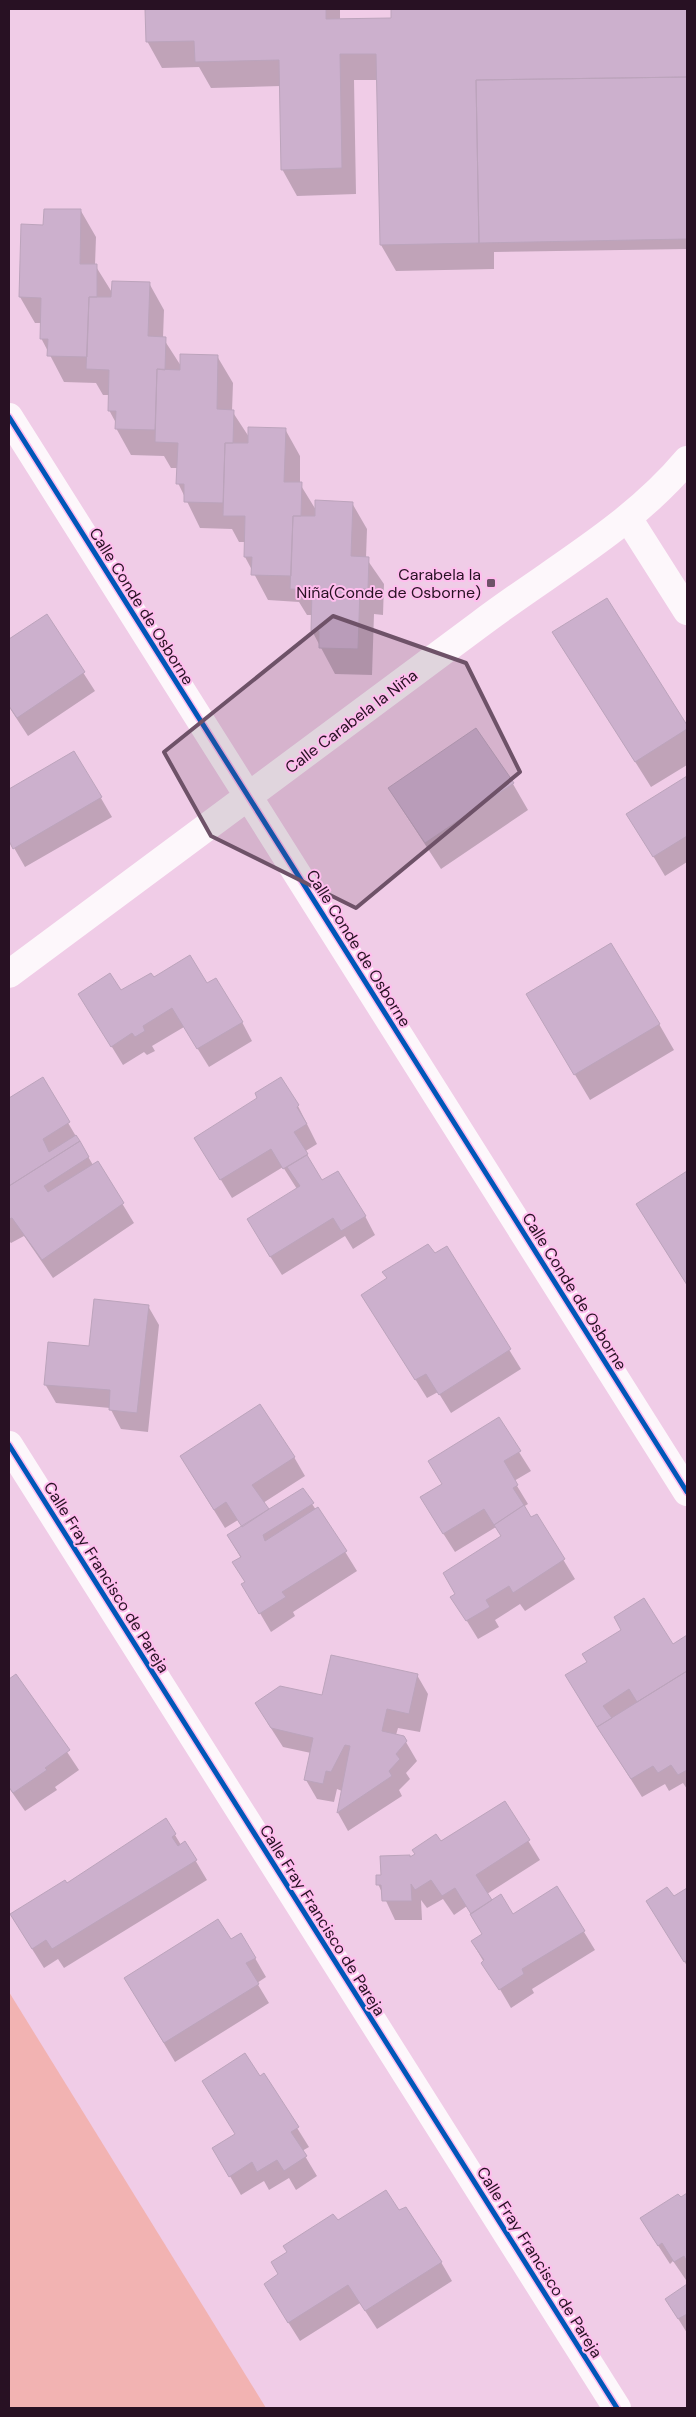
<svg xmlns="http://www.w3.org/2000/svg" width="696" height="2417" font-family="'DM Sans',sans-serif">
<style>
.green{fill:#f2b3b2}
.shadow{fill:#0003}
.building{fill:#ccb0cd;stroke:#bca4bc}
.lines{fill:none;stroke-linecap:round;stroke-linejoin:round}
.minor{stroke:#fdf7fb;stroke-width:28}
.cycleway-casing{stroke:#ffbdee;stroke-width:8}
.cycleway{stroke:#0057b8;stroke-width:5}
.marked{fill:#6e5268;fill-opacity:0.2;stroke:#6e5268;stroke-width:4;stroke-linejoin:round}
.poi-dot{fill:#6e5268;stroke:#ffbdee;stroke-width:2}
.labels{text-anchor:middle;stroke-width:4;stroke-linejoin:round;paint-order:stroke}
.poi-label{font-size:16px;fill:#281123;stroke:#ffbdee;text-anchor:end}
.street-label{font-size:16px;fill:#281123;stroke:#ffbdee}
</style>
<rect width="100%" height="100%" fill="#f0cce7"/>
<path class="green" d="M 9,1992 L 266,2408 L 9,2408 Z"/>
<path class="shadow" d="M 146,9 L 340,9 L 340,20 L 392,19 L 392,9 L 687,9 L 687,249 L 494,252 L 494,269 L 396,271 L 381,245 L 378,80 L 354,80 L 356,194 L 297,196 L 282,169 L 281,86 L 211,88 L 199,67 L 162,68 L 147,41 Z
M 81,211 L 96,237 L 95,265 L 113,294 L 149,283 L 164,310 L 163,338 L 181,366 L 217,356 L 233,383 L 232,411 L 249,437 L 285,429 L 300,456 L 300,484 L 316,510 L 352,503 L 367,529 L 366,558 L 384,584 L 383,615 L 374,614 L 372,675 L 335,674 L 312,631 L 313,615 L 307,615 L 299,602 L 268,600 L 245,557 L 246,542 L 239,542 L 232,529 L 200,528 L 178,483 L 178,468 L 171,468 L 164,456 L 131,455 L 116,428 L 116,423 L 109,410 L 110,395 L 103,395 L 96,383 L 64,382 L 41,338 L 41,323 L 35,323 L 20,297 L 44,226 Z
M 606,599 L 687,727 L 687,765 L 651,787 L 554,633 Z
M 46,615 L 95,691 L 28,736 L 9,707 L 9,640 Z
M 74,752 L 112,817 L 25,867 L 9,839 L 9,790 Z
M 687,777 L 687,862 L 665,876 L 628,814 Z
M 513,784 L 528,810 L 441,869 L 389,789 Z
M 206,984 L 242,1022 L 252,1041 L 209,1067 L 184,1027 L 152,1046 L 155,1051 L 147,1055 L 144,1052 L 123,1065 L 91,1013 L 121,992 Z
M 543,1021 L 659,1024 L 674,1050 L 590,1100 Z
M 42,1079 L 93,1165 L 97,1162 L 134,1223 L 53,1278 L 24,1236 L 11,1243 L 9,1241 L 9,1099 Z
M 298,1106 L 317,1144 L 304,1152 L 322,1182 L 365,1216 L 375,1235 L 353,1249 L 345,1236 L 282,1275 L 259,1239 L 297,1189 L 283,1167 L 232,1198 L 207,1157 Z
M 687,1173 L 687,1285 L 637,1205 Z
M 446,1248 L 521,1369 L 451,1413 L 438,1392 L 427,1398 L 362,1295 Z
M 148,1306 L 159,1325 L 148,1432 L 121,1429 L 110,1408 L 56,1403 L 45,1384 L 90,1347 Z
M 498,1419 L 531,1471 L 514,1481 L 528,1504 L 523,1507 L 531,1519 L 536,1515 L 575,1579 L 525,1611 L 520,1604 L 495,1620 L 499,1627 L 478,1639 L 452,1597 L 457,1595 L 502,1537 L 496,1527 L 455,1552 L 432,1516 L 444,1484 Z
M 294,1457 L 305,1476 L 263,1503 L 268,1511 L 303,1490 L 316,1510 L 318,1508 L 357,1571 L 293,1612 L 295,1616 L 271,1632 L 254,1603 L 246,1583 L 241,1558 L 228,1536 L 242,1527 L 238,1520 L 225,1528 L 192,1475 Z
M 687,1637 L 687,1789 L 683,1783 L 669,1791 L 665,1784 L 642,1797 L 577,1694 Z
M 16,1675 L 79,1770 L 55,1787 L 57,1790 L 25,1811 L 9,1788 L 9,1680 Z
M 417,1675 L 428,1694 L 420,1732 L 398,1728 L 396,1735 L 403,1737 L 417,1761 L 406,1773 L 410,1779 L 399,1790 L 402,1796 L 348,1831 L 338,1813 L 342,1791 L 337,1789 L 334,1802 L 317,1799 L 306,1780 L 311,1753 L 283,1747 L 267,1722 L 323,1697 Z
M 505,1803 L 540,1860 L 487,1894 L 491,1902 L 513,1915 L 584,1932 L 595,1950 L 532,1989 L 534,1993 L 511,2008 L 472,1942 L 484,1935 L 467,1906 L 454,1915 L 443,1899 L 427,1908 L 421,1900 L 422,1920 L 395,1920 L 378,1884 L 382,1876 Z
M 166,1820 L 181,1845 L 185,1843 L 207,1880 L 64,1968 L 58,1959 L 44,1968 L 22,1933 L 67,1885 Z
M 687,1889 L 687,1966 L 659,1920 L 674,1897 Z
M 230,1941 L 255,1958 L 266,1977 L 257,1983 L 269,2003 L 175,2062 L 136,1997 Z
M 264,2075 L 309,2147 L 302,2151 L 317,2176 L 296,2190 L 289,2178 L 269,2190 L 264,2181 L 241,2195 L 214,2149 L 237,2135 Z
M 687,2195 L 687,2280 L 686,2280 L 673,2261 L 670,2264 L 641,2219 Z
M 398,2212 L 441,2262 L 452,2281 L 377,2329 L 360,2303 L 300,2341 L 276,2303 L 337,2222 Z
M 687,2286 L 687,2333 L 666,2299 Z"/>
<path class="building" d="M 145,9 L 326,9 L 326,19 L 391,18 L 391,9 L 687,9 L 687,77 L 476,80 L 479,243 L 380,245 L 376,54 L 340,54 L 342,168 L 281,170 L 279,60 L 195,62 L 194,41 L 146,42 Z
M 687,77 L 687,239 L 479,243 L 476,80 Z
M 44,209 L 81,209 L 80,264 L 97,264 L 97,297 L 89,297 L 87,357 L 47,356 L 48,339 L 40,339 L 41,298 L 19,297 L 21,224 L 43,225 Z
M 112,281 L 150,282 L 148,336 L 166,337 L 165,370 L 157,369 L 155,430 L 115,429 L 116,411 L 108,411 L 109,370 L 86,369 L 89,297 L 111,297 Z
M 180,354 L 218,355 L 217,409 L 234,410 L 233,443 L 225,443 L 223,503 L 184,502 L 184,484 L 176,484 L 178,443 L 155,442 L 157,369 L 180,370 Z
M 248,427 L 286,428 L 284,482 L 302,482 L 301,516 L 293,516 L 291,576 L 251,575 L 252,557 L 244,557 L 245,516 L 223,516 L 225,443 L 248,443 Z
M 315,500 L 353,502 L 351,556 L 369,557 L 368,589 L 360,589 L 358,649 L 319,648 L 319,631 L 311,631 L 312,590 L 290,589 L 293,516 L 315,516 Z
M 607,598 L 687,725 L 687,729 L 635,762 L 552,632 Z
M 47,614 L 85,672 L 17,718 L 9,706 L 9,639 Z
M 476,728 L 514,783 L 425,843 L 388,788 Z
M 74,751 L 102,797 L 13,849 L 9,841 L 9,789 Z
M 687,776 L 687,836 L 653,857 L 626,814 Z
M 611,943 L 660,1024 L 574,1075 L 526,994 Z
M 190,955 L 207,983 L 216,978 L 243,1022 L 197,1049 L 172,1008 L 143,1026 L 145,1031 L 135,1037 L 132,1033 L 111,1047 L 78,994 L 110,973 L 121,990 L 151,973 L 154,977 Z
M 43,1077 L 70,1122 L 43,1139 L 49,1152 L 76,1135 L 80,1141 L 9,1186 L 9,1098 Z
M 281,1077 L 299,1105 L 297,1107 L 307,1124 L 294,1132 L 308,1154 L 283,1169 L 271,1149 L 220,1180 L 194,1138 L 257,1098 L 255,1093 Z
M 80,1141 L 89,1157 L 44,1186 L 48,1192 L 98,1161 L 124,1203 L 42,1260 L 12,1218 L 9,1219 L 9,1186 Z
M 307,1155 L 322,1180 L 338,1171 L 366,1216 L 341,1231 L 333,1218 L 270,1257 L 247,1219 L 300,1186 L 287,1167 Z
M 687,1171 L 687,1285 L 636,1204 Z
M 428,1244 L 435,1253 L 447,1246 L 511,1349 L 439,1395 L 426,1374 L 415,1380 L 361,1295 L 387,1278 L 382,1272 Z
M 94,1299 L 149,1305 L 137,1413 L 109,1410 L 110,1390 L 44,1385 L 48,1342 L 89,1346 Z
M 260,1404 L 295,1457 L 252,1485 L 269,1509 L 242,1527 L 226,1502 L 214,1510 L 180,1456 Z
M 499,1417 L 521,1451 L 504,1461 L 518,1485 L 513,1488 L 524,1505 L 494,1525 L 484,1509 L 443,1534 L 420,1497 L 442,1484 L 428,1461 Z
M 303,1488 L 314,1503 L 263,1535 L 265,1541 L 318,1507 L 347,1551 L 282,1592 L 286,1597 L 259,1614 L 241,1584 L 245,1582 L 232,1562 L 241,1557 L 227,1535 Z
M 524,1505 L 531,1517 L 537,1514 L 565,1559 L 513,1593 L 509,1586 L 486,1600 L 490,1607 L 466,1621 L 450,1597 L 455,1594 L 443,1573 L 501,1536 L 494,1525 Z
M 644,1598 L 673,1644 L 687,1635 L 687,1671 L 637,1702 L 629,1689 L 603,1706 L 612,1718 L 597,1727 L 565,1675 L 587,1662 L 582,1654 L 621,1630 L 614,1617 Z
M 331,1655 L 418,1674 L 409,1714 L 387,1709 L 382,1731 L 404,1736 L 407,1741 L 396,1754 L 400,1759 L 389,1771 L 392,1776 L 337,1813 L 350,1746 L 345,1745 L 331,1772 L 326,1771 L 323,1784 L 304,1780 L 313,1738 L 271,1728 L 255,1703 L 280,1686 L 322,1695 Z
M 687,1671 L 687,1770 L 678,1775 L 671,1765 L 658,1773 L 653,1766 L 631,1779 L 597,1727 Z
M 16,1674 L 70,1750 L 45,1768 L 47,1770 L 13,1793 L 9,1787 L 9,1679 Z
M 505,1801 L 530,1840 L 476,1875 L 492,1900 L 471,1914 L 455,1888 L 442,1896 L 431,1880 L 415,1890 L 411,1884 L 412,1901 L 382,1901 L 381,1885 L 376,1885 L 376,1875 L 381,1875 L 380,1856 L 410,1855 L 410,1857 L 415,1854 L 412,1850 L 436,1834 L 441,1841 Z
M 166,1818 L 176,1834 L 172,1837 L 178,1846 L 185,1841 L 197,1860 L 52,1949 L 46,1940 L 32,1949 L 10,1914 L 65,1880 L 67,1883 Z
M 557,1886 L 585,1931 L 522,1969 L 524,1974 L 499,1990 L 481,1963 L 484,1960 L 471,1941 L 482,1934 L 470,1914 L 501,1894 L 513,1914 Z
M 667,1887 L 674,1896 L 687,1888 L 687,1960 L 684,1962 L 646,1901 Z
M 218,1919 L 231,1939 L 241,1933 L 256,1958 L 246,1963 L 259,1984 L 164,2043 L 124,1978 Z
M 245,2053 L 260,2076 L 264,2073 L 299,2127 L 291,2132 L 307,2156 L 284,2171 L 277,2160 L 257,2172 L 252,2162 L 229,2177 L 212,2148 L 235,2134 L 202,2081 Z
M 386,2190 L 399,2210 L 406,2207 L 442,2262 L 365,2311 L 348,2285 L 288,2323 L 264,2284 L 278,2274 L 271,2262 L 287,2252 L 283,2246 L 333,2214 L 338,2220 Z
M 687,2193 L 687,2262 L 684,2256 L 674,2262 L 662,2243 L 658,2246 L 640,2218 L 678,2194 L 681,2197 Z
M 687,2284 L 687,2314 L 678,2319 L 665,2299 Z"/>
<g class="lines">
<path class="minor" d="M 9,417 L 687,1492
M 628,518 L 687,611
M 9,974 C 166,858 323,742 480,624 C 550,571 630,528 687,460
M 9,1445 L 617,2408"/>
<defs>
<path id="cycleway" d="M 9,417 L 687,1492
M 9,1445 L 617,2408"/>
</defs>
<use href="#cycleway" class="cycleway-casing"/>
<use href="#cycleway" class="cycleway"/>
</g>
<path class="marked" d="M 333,616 L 466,663 L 520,772 L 356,908 L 211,836 L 164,752 Z"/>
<rect class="poi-dot" x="486" y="578" width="10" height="10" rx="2.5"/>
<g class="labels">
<g class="poi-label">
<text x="481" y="580">Carabela la<tspan x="481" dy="18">Niña(Conde de Osborne)</tspan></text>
</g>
<g class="street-label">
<text transform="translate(142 606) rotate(58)" y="6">Calle Conde de Osborne</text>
<text transform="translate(351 721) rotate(-37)" y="6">Calle Carabela la Niña</text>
<text transform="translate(359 948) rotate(58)" y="6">Calle Conde de Osborne</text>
<text transform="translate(575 1291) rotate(58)" y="6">Calle Conde de Osborne</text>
<text transform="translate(107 1577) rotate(58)" y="6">Calle Fray Francisco de Pareja</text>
<text transform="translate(323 1920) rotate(58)" y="6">Calle Fray Francisco de Pareja</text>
<text transform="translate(540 2262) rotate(58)" y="6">Calle Fray Francisco de Pareja</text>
</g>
</g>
<rect width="696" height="2417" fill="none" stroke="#281123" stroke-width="20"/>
</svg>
